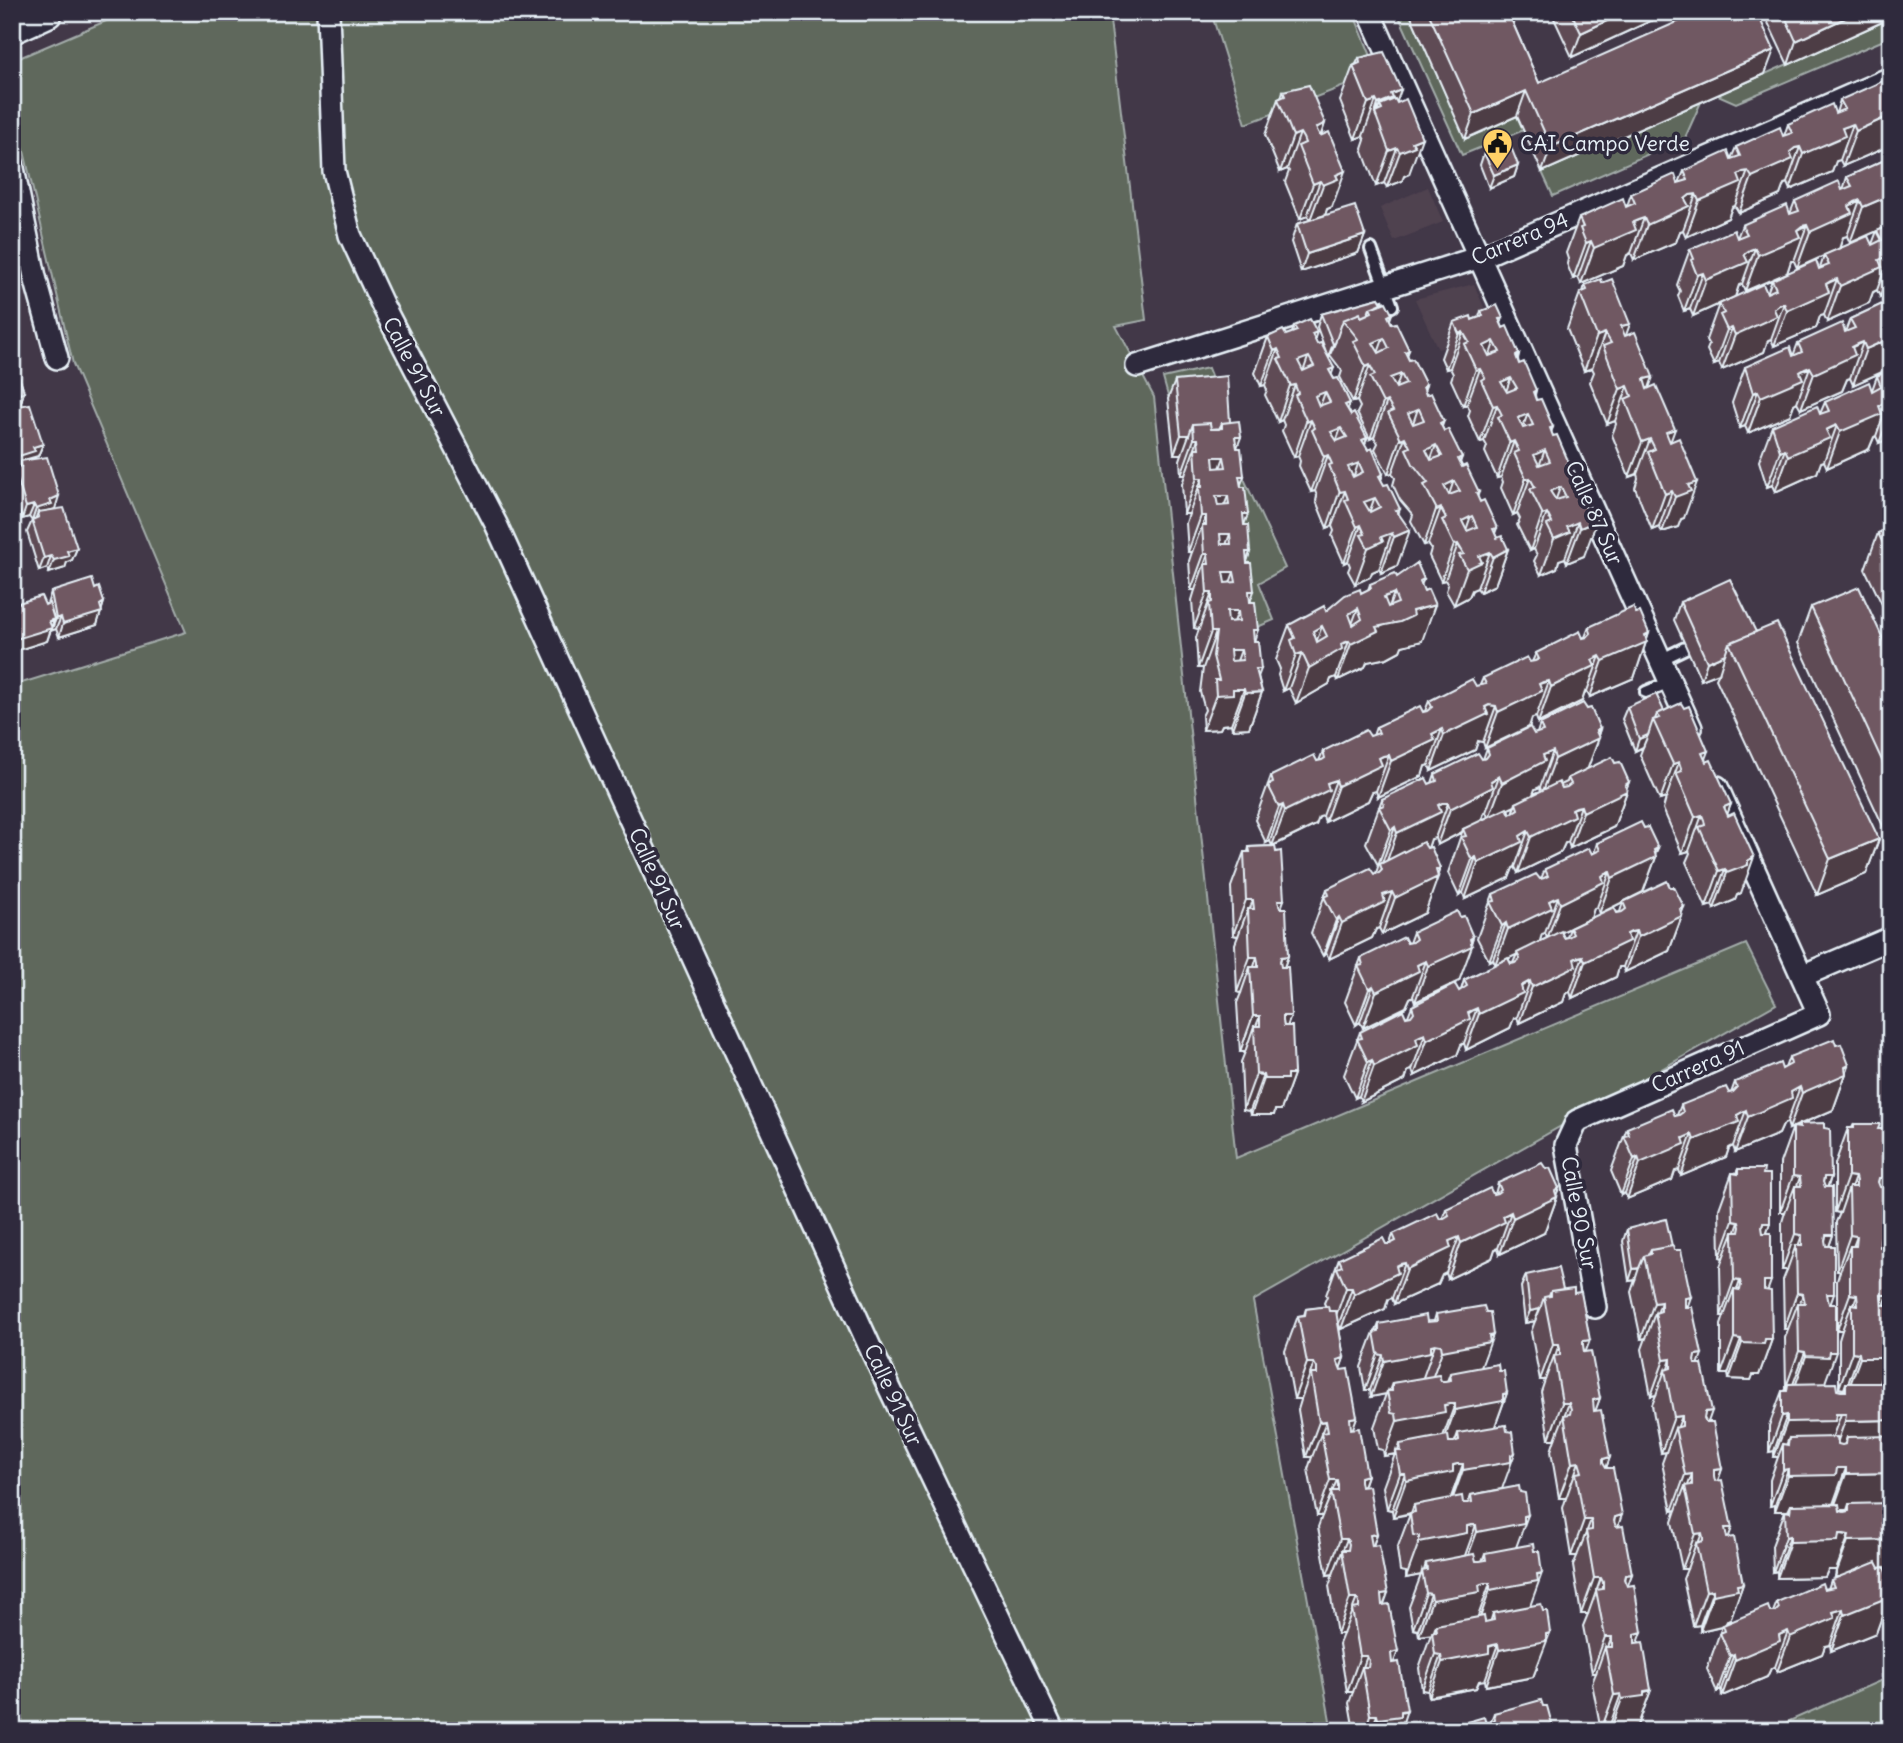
<svg xmlns="http://www.w3.org/2000/svg" width="1903" height="1743" font-family="Delius,sans-serif">
<style>
.built{fill:#504250}
.green{fill:#5e685c;stroke:#a3acaa;stroke-width:2}
.lines{fill:none;stroke-linecap:round;stroke-linejoin:round}
.service-casing{stroke:#e8f1f8;stroke-width:16}
.minor-casing{stroke:#e8f1f8;stroke-width:26}
.secondary-casing{stroke:#e8f1f8;stroke-width:35}
.service{stroke:#2f2a3d;stroke-width:10}
.minor{stroke:#2f2a3d;stroke-width:21}
.secondary{stroke:#2f2a3d;stroke-width:30}
.wall{fill:#5f4c54;stroke:#e8f1f8;stroke-width:2;fill-rule:evenodd}
.shaded-wall{fill:#4e3e45;stroke:#e8f1f8;stroke-width:2}
.building{fill:#6f5862;stroke:#e8f1f8;stroke-width:2;fill-rule:evenodd}
.labels{text-anchor:middle;stroke-width:7;stroke-linejoin:round;paint-order:stroke}
.poi-label{font-size:21px;fill:#e8f1f8;stroke:#2f2a3d;text-anchor:start}
.street-label{font-size:21px;fill:#e8f1f8;stroke:#2f2a3d}
</style>
<rect width="100%" height="100%" fill="#423848"/>
<filter id="ink" filterUnits="userSpaceOnUse"><feTurbulence type="fractalNoise" baseFrequency=".0143" numOctaves="2"/><feDisplacementMap in="SourceGraphic" scale="14" xChannelSelector="R" yChannelSelector="G"/><feConvolveMatrix kernelMatrix="1 2 1 2 8 2 1 2 1" color-interpolation-filters="sRGB"/></filter>
<g filter="url(#ink)">
<path class="built" d="M 1428,187 L 1443,222 L 1394,241 L 1380,208 Z
M 1474,284 L 1494,331 L 1438,349 L 1415,299 Z"/>
<path class="green" d="M 127,12 L 1109,12 L 1146,320 L 1116,326 L 1154,397 L 1236,1158 L 1746,944 L 1776,1004 L 1253,1301 L 1332,1731 L 12,1731 L 12,686 L 186,632 L 73,364 L 12,99 L 12,61 Z
M 1211,12 L 1353,12 L 1378,73 L 1246,124 Z
M 1397,12 L 1409,12 L 1465,138 L 1517,116 L 1524,130 L 1462,155 Z
M 1891,18 L 1891,37 L 1736,103 L 1718,95 Z
M 1701,102 L 1685,138 L 1553,196 L 1542,172 Z
M 1208,368 L 1217,391 L 1168,396 L 1163,378 Z
M 1228,444 L 1285,568 L 1259,583 L 1274,620 L 1248,631 Z
M 1891,1676 L 1891,1731 L 1767,1731 Z"/>
<g class="lines">
<defs>
<path id="service" d="M 1371,249 L 1392,306
M 1660,660 L 1685,648
M 1646,692 L 1670,682"/>
<path id="minor" d="M 328,12 L 334,171 L 350,235 L 383,306 L 496,524 L 870,1347 L 1053,1731
M 1369,12 L 1691,728
M 12,163 L 35,277 L 57,358
M 1137,366 L 1480,257 L 1891,78
M 1802,976 L 1891,938
M 1595,1307 L 1566,1145 L 1577,1121 L 1819,1014 L 1717,787"/>
<path id="secondary" d="M 12,28 L 47,12"/>
</defs>
<use href="#service" class="service-casing"/>
<use href="#minor" class="minor-casing"/>
<use href="#secondary" class="secondary-casing"/>
<use href="#service" class="service"/>
<use href="#minor" class="minor"/>
<use href="#secondary" class="secondary"/>
</g>
<path class="wall" d="M 1409,12 L 1508,12 L 1539,83 L 1765,74 L 1542,172 L 1517,116 L 1465,139 Z
M 1551,12 L 1670,12 L 1572,57 Z
M 1763,12 L 1891,12 L 1891,18 L 1788,65 Z
M 1359,58 L 1396,102 L 1409,174 L 1404,176 L 1402,181 L 1387,187 L 1384,183 L 1376,186 L 1362,149 L 1365,140 L 1363,136 L 1355,139 L 1340,101 L 1353,66 L 1356,64 Z
M 1891,81 L 1891,136 L 1889,136 L 1885,148 L 1843,166 L 1840,160 L 1836,161 L 1832,172 L 1790,190 L 1787,183 L 1784,184 L 1780,195 L 1739,213 L 1735,206 L 1732,207 L 1728,218 L 1686,237 L 1683,230 L 1680,231 L 1676,242 L 1634,260 L 1631,253 L 1627,255 L 1623,266 L 1581,284 L 1578,277 L 1573,279 L 1567,264 L 1568,259 L 1566,253 L 1579,218 L 1627,206 L 1631,194 L 1679,183 L 1684,171 L 1731,159 L 1736,147 L 1784,136 L 1788,124 L 1836,113 L 1840,100 L 1888,89 Z
M 1283,91 L 1325,123 L 1321,136 L 1332,207 L 1327,209 L 1325,215 L 1313,219 L 1365,235 L 1358,253 L 1301,272 L 1291,242 L 1297,224 L 1310,220 L 1307,216 L 1300,219 L 1285,182 L 1289,171 L 1287,169 L 1280,172 L 1265,135 L 1278,99 L 1281,98 Z
M 1484,153 L 1518,165 L 1514,177 L 1489,188 L 1480,165 Z
M 1891,157 L 1891,293 L 1880,297 L 1877,290 L 1873,292 L 1869,303 L 1827,322 L 1824,315 L 1820,316 L 1816,328 L 1774,346 L 1771,339 L 1768,340 L 1764,352 L 1722,370 L 1719,363 L 1714,365 L 1707,350 L 1709,345 L 1706,340 L 1719,304 L 1693,316 L 1690,309 L 1684,311 L 1678,296 L 1680,291 L 1677,285 L 1690,249 L 1737,238 L 1742,225 L 1790,214 L 1795,201 L 1843,190 L 1847,177 ZM 1877,231 L 1872,244 L 1839,249 L 1843,237 L 1847,236 L 1850,243 ZM 1824,256 L 1820,268 L 1772,280 L 1767,293 L 1735,297 L 1739,285 L 1742,284 L 1745,291 L 1787,273 L 1791,261 L 1794,261 L 1797,268 Z
M 1585,285 L 1625,336 L 1649,388 L 1670,441 L 1684,518 L 1681,519 L 1678,527 L 1662,532 L 1659,527 L 1652,530 L 1635,488 L 1638,478 L 1637,474 L 1629,477 L 1612,435 L 1616,424 L 1615,421 L 1607,424 L 1590,382 L 1594,372 L 1592,368 L 1584,371 L 1567,329 L 1580,293 L 1583,292 Z
M 1379,298 L 1392,324 L 1409,350 L 1407,355 L 1409,360 L 1426,385 L 1424,390 L 1444,431 L 1462,457 L 1460,462 L 1497,538 L 1508,549 L 1495,585 L 1480,592 L 1477,588 L 1472,590 L 1469,597 L 1454,605 L 1446,591 L 1448,585 L 1445,580 L 1441,581 L 1429,556 L 1431,549 L 1428,544 L 1424,545 L 1411,521 L 1413,515 L 1400,500 L 1393,485 L 1395,478 L 1392,473 L 1388,474 L 1375,449 L 1378,443 L 1374,437 L 1370,439 L 1357,413 L 1360,407 L 1357,401 L 1353,402 L 1340,377 L 1342,371 L 1330,355 L 1328,357 L 1317,327 L 1321,314 Z
M 1891,300 L 1891,368 L 1853,385 L 1850,378 L 1847,379 L 1842,391 L 1801,409 L 1797,402 L 1794,404 L 1790,415 L 1748,433 L 1745,426 L 1740,428 L 1732,403 L 1745,367 L 1793,356 L 1798,343 L 1845,332 L 1850,319 Z
M 1481,311 L 1501,323 L 1503,328 L 1519,354 L 1518,359 L 1519,364 L 1536,390 L 1535,395 L 1536,400 L 1553,427 L 1551,432 L 1553,436 L 1569,463 L 1567,468 L 1584,504 L 1584,556 L 1567,563 L 1565,558 L 1559,560 L 1557,568 L 1541,575 L 1534,561 L 1537,555 L 1534,549 L 1530,551 L 1517,525 L 1520,519 L 1517,513 L 1513,515 L 1501,488 L 1503,482 L 1501,477 L 1497,478 L 1485,452 L 1487,446 L 1484,441 L 1480,442 L 1468,416 L 1470,410 L 1467,404 L 1463,406 L 1451,380 L 1453,374 L 1450,368 L 1446,369 L 1441,358 L 1454,322 L 1472,320 L 1479,317 Z
M 1294,326 L 1315,339 L 1331,374 L 1350,403 L 1348,409 L 1351,415 L 1367,438 L 1365,444 L 1383,474 L 1381,480 L 1398,514 L 1397,566 L 1381,573 L 1379,569 L 1372,572 L 1370,577 L 1355,584 L 1348,571 L 1350,566 L 1348,561 L 1344,563 L 1332,536 L 1334,531 L 1332,526 L 1327,528 L 1316,501 L 1317,496 L 1315,491 L 1311,492 L 1299,466 L 1300,461 L 1298,456 L 1294,457 L 1282,431 L 1284,425 L 1282,420 L 1278,422 L 1265,395 L 1267,390 L 1265,385 L 1261,386 L 1255,373 L 1268,337 L 1286,335 L 1292,333 Z
M 12,356 L 24,392 L 20,405 L 15,406 L 43,444 L 38,456 L 32,458 L 55,509 L 50,511 L 77,548 L 72,560 L 67,562 L 65,568 L 49,573 L 47,568 L 39,571 L 27,532 L 32,521 L 29,517 L 22,519 L 12,489 L 12,474 L 15,468 L 12,464 Z
M 1891,370 L 1891,438 L 1879,443 L 1876,436 L 1874,437 L 1869,449 L 1827,468 L 1824,461 L 1821,462 L 1817,473 L 1775,492 L 1772,485 L 1767,487 L 1759,461 L 1772,426 L 1820,414 L 1825,402 L 1872,390 L 1877,376 Z
M 1175,381 L 1230,422 L 1244,476 L 1240,485 L 1244,524 L 1250,552 L 1247,562 L 1258,676 L 1262,692 L 1249,728 L 1232,729 L 1231,724 L 1222,725 L 1220,729 L 1203,730 L 1202,716 L 1205,710 L 1200,692 L 1203,668 L 1198,668 L 1196,638 L 1199,629 L 1194,628 L 1192,600 L 1195,590 L 1191,590 L 1189,561 L 1192,552 L 1188,552 L 1186,523 L 1189,514 L 1184,514 L 1182,484 L 1185,475 L 1181,475 L 1180,460 L 1182,454 L 1174,454 L 1168,399 Z
M 1891,528 L 1891,623 L 1865,569 L 1878,533 Z
M 1397,577 L 1424,579 L 1421,585 L 1422,641 L 1402,646 L 1400,651 L 1387,658 L 1367,662 L 1365,667 L 1338,680 L 1336,677 L 1331,679 L 1329,684 L 1296,703 L 1289,688 L 1283,691 L 1278,675 L 1280,669 L 1276,660 L 1289,625 L 1326,611 L 1361,593 L 1368,590 L 1370,584 Z
M 95,589 L 104,602 L 97,625 L 59,637 L 56,629 L 51,630 L 47,641 L 12,652 L 12,605 L 45,605 L 47,604 L 51,592 Z
M 1680,602 L 1756,632 L 1879,839 L 1866,874 L 1817,895 L 1716,679 L 1719,673 L 1701,680 L 1674,620 Z
M 1811,607 L 1891,656 L 1891,843 L 1798,643 Z
M 1636,613 L 1649,633 L 1634,678 L 1590,697 L 1587,691 L 1585,692 L 1582,701 L 1538,723 L 1536,717 L 1532,718 L 1529,727 L 1485,748 L 1483,742 L 1478,741 L 1475,750 L 1431,771 L 1429,765 L 1425,766 L 1422,776 L 1378,797 L 1376,791 L 1372,792 L 1368,801 L 1325,822 L 1323,816 L 1319,817 L 1316,825 L 1273,846 L 1281,908 L 1288,956 L 1284,967 L 1291,1016 L 1287,1026 L 1294,1074 L 1281,1110 L 1275,1110 L 1274,1115 L 1251,1115 L 1250,1111 L 1243,1110 L 1241,1062 L 1245,1052 L 1240,1052 L 1237,1003 L 1241,993 L 1237,992 L 1235,944 L 1238,936 L 1233,935 L 1231,887 L 1244,852 L 1248,852 L 1249,847 L 1272,846 L 1270,841 L 1266,843 L 1255,820 L 1271,776 L 1319,761 L 1323,751 L 1373,736 L 1376,727 L 1425,711 L 1429,701 L 1480,685 L 1483,678 L 1532,662 L 1536,653 L 1585,637 L 1589,627 Z
M 1627,707 L 1664,711 L 1705,759 L 1731,804 L 1727,813 L 1741,893 L 1737,895 L 1735,900 L 1714,909 L 1712,905 L 1706,907 L 1686,862 L 1690,853 L 1689,851 L 1682,853 L 1663,809 L 1666,798 L 1660,800 L 1640,755 L 1643,747 L 1635,751 L 1622,719 Z
M 1540,724 L 1600,729 L 1587,769 L 1615,763 L 1629,782 L 1626,789 L 1627,791 L 1614,827 L 1570,848 L 1568,842 L 1565,843 L 1561,852 L 1518,873 L 1515,867 L 1513,868 L 1509,878 L 1465,899 L 1463,893 L 1459,896 L 1448,873 L 1462,832 L 1437,845 L 1435,838 L 1431,839 L 1428,848 L 1440,868 L 1425,913 L 1382,934 L 1379,928 L 1376,929 L 1372,938 L 1329,959 L 1326,953 L 1323,956 L 1311,933 L 1327,889 L 1376,873 L 1379,864 L 1378,865 L 1366,843 L 1382,799 L 1432,783 L 1435,774 L 1483,759 L 1487,748 L 1537,733 ZM 1540,787 L 1541,791 L 1533,794 L 1535,789 ZM 1515,806 L 1512,813 L 1510,814 L 1508,809 ZM 1486,812 L 1488,817 L 1482,820 L 1484,813 Z
M 1597,843 L 1655,854 L 1656,857 L 1643,892 L 1599,914 L 1597,907 L 1594,908 L 1591,918 L 1620,912 L 1623,902 L 1684,907 L 1681,914 L 1682,916 L 1669,951 L 1625,972 L 1623,967 L 1619,967 L 1616,977 L 1572,998 L 1570,992 L 1566,993 L 1563,1002 L 1519,1023 L 1517,1017 L 1514,1018 L 1510,1028 L 1466,1050 L 1464,1043 L 1461,1045 L 1457,1055 L 1414,1076 L 1412,1070 L 1408,1071 L 1405,1080 L 1361,1102 L 1359,1096 L 1355,1098 L 1344,1075 L 1360,1032 L 1408,1016 L 1412,1006 L 1459,991 L 1461,990 L 1464,980 L 1495,965 L 1493,959 L 1489,961 L 1477,938 L 1493,894 L 1541,879 L 1545,869 L 1594,853 ZM 1570,928 L 1567,937 L 1564,938 L 1561,933 ZM 1545,933 L 1547,938 L 1539,942 L 1542,934 ZM 1517,954 L 1513,963 L 1511,964 L 1508,958 Z
M 1413,932 L 1473,937 L 1459,981 L 1415,1002 L 1413,996 L 1410,998 L 1406,1007 L 1363,1028 L 1360,1022 L 1356,1025 L 1345,1002 L 1361,958 L 1409,943 Z
M 1836,1045 L 1849,1065 L 1833,1110 L 1801,1124 L 1824,1128 L 1831,1177 L 1828,1187 L 1833,1235 L 1829,1246 L 1831,1304 L 1825,1384 L 1837,1390 L 1843,1391 L 1844,1389 L 1839,1388 L 1839,1340 L 1842,1330 L 1837,1330 L 1837,1281 L 1840,1271 L 1837,1271 L 1836,1222 L 1840,1213 L 1835,1212 L 1835,1164 L 1848,1128 L 1852,1128 L 1854,1124 L 1878,1129 L 1883,1188 L 1884,1305 L 1890,1353 L 1879,1383 L 1891,1383 L 1891,1491 L 1887,1502 L 1884,1503 L 1891,1503 L 1891,1565 L 1889,1569 L 1887,1569 L 1885,1572 L 1891,1586 L 1891,1590 L 1876,1633 L 1831,1651 L 1830,1645 L 1825,1646 L 1822,1654 L 1777,1672 L 1775,1667 L 1771,1668 L 1767,1677 L 1722,1696 L 1721,1689 L 1717,1692 L 1707,1669 L 1722,1626 L 1700,1631 L 1700,1625 L 1693,1626 L 1683,1579 L 1687,1569 L 1682,1569 L 1672,1522 L 1676,1510 L 1672,1511 L 1662,1463 L 1666,1452 L 1661,1453 L 1652,1405 L 1656,1395 L 1651,1396 L 1642,1349 L 1646,1338 L 1641,1339 L 1631,1292 L 1635,1280 L 1629,1281 L 1623,1241 L 1627,1229 L 1672,1246 L 1687,1307 L 1708,1422 L 1722,1469 L 1718,1481 L 1728,1538 L 1743,1584 L 1730,1620 L 1727,1621 L 1726,1623 L 1773,1612 L 1777,1602 L 1828,1589 L 1831,1580 L 1840,1577 L 1835,1577 L 1836,1570 L 1828,1570 L 1825,1577 L 1777,1578 L 1777,1571 L 1773,1572 L 1772,1546 L 1785,1511 L 1775,1511 L 1775,1505 L 1770,1506 L 1770,1480 L 1778,1457 L 1774,1457 L 1774,1451 L 1769,1452 L 1769,1426 L 1782,1391 L 1785,1391 L 1787,1387 L 1786,1387 L 1785,1338 L 1788,1329 L 1784,1329 L 1783,1280 L 1787,1270 L 1782,1270 L 1782,1222 L 1785,1212 L 1780,1212 L 1780,1163 L 1793,1127 L 1797,1128 L 1798,1125 L 1789,1129 L 1787,1122 L 1783,1125 L 1779,1134 L 1735,1152 L 1733,1146 L 1729,1148 L 1726,1157 L 1681,1176 L 1679,1170 L 1675,1171 L 1672,1180 L 1627,1199 L 1625,1193 L 1621,1195 L 1611,1171 L 1627,1128 L 1677,1115 L 1681,1105 L 1731,1093 L 1735,1082 L 1782,1069 L 1785,1068 L 1789,1057 Z
M 1738,1169 L 1763,1174 L 1770,1223 L 1767,1233 L 1768,1291 L 1772,1339 L 1759,1375 L 1753,1375 L 1751,1380 L 1729,1379 L 1728,1374 L 1721,1374 L 1721,1325 L 1724,1316 L 1721,1316 L 1720,1267 L 1723,1258 L 1720,1257 L 1719,1209 L 1732,1173 L 1736,1173 Z
M 1498,1183 L 1559,1188 L 1556,1195 L 1557,1197 L 1544,1233 L 1500,1254 L 1498,1248 L 1495,1249 L 1492,1258 L 1448,1279 L 1446,1273 L 1442,1275 L 1438,1284 L 1394,1304 L 1392,1298 L 1388,1299 L 1385,1309 L 1341,1329 L 1338,1323 L 1344,1358 L 1340,1369 L 1357,1417 L 1352,1428 L 1367,1475 L 1363,1487 L 1377,1534 L 1373,1546 L 1394,1663 L 1400,1731 L 1354,1731 L 1349,1703 L 1353,1692 L 1347,1692 L 1339,1644 L 1343,1634 L 1337,1634 L 1329,1586 L 1333,1574 L 1327,1575 L 1318,1527 L 1322,1516 L 1317,1516 L 1308,1469 L 1312,1457 L 1306,1457 L 1298,1410 L 1301,1400 L 1301,1399 L 1294,1399 L 1285,1351 L 1298,1316 L 1304,1315 L 1306,1309 L 1326,1307 L 1324,1303 L 1327,1296 L 1326,1295 L 1339,1259 L 1390,1244 L 1393,1234 L 1442,1219 L 1446,1209 L 1495,1194 Z
M 1526,1275 L 1563,1289 L 1586,1352 L 1600,1398 L 1595,1411 L 1610,1457 L 1606,1468 L 1617,1527 L 1632,1574 L 1627,1586 L 1639,1643 L 1651,1690 L 1638,1725 L 1633,1726 L 1631,1731 L 1601,1730 L 1592,1683 L 1596,1673 L 1592,1673 L 1583,1626 L 1588,1614 L 1581,1614 L 1573,1566 L 1577,1556 L 1571,1556 L 1563,1508 L 1566,1498 L 1559,1498 L 1551,1451 L 1555,1439 L 1549,1439 L 1541,1392 L 1545,1380 L 1540,1380 L 1531,1332 L 1535,1321 L 1525,1323 L 1521,1287 Z
M 1436,1314 L 1482,1367 L 1499,1371 L 1507,1393 L 1495,1427 L 1502,1489 L 1530,1606 L 1537,1669 L 1536,1669 L 1533,1677 L 1486,1686 L 1485,1680 L 1480,1680 L 1476,1688 L 1429,1697 L 1428,1691 L 1422,1690 L 1419,1668 L 1431,1634 L 1419,1636 L 1418,1630 L 1413,1629 L 1409,1607 L 1421,1575 L 1406,1578 L 1406,1572 L 1400,1571 L 1397,1549 L 1410,1514 L 1393,1517 L 1392,1510 L 1387,1509 L 1383,1487 L 1395,1454 L 1384,1456 L 1383,1450 L 1378,1449 L 1374,1427 L 1386,1394 L 1371,1397 L 1370,1390 L 1365,1390 L 1361,1367 L 1374,1332 L 1376,1331 L 1379,1324 L 1434,1321 Z
M 1543,1706 L 1553,1728 L 1551,1731 L 1437,1731 L 1490,1723 L 1494,1713 Z"/>
<path class="shaded-wall" d="M 1626,12 L 1670,12 L 1572,57 L 1581,33 Z
M 1858,12 L 1891,12 L 1891,18 L 1788,65 L 1796,41 Z
M 1774,50 L 1765,74 L 1542,172 L 1551,147 Z
M 1401,90 L 1388,126 L 1380,105 L 1376,116 L 1375,114 L 1378,104 L 1391,94 Z
M 1526,91 L 1517,116 L 1465,139 L 1474,114 Z
M 1376,100 L 1363,136 L 1355,139 L 1368,103 Z
M 1891,115 L 1891,136 L 1889,136 L 1885,148 L 1843,166 L 1856,131 Z
M 1325,123 L 1312,159 L 1316,128 Z
M 1853,124 L 1840,160 L 1836,161 L 1832,172 L 1790,190 L 1803,154 L 1842,128 Z
M 1300,133 L 1287,169 L 1280,172 L 1293,136 Z
M 1422,138 L 1409,174 L 1404,176 L 1402,181 L 1387,187 L 1400,152 L 1412,142 Z
M 1800,147 L 1787,183 L 1784,184 L 1780,195 L 1739,213 L 1752,177 L 1795,148 Z
M 1397,148 L 1384,183 L 1376,186 L 1389,151 Z
M 1518,165 L 1514,177 L 1489,188 L 1494,175 Z
M 1345,171 L 1332,207 L 1327,209 L 1325,215 L 1310,220 L 1323,185 L 1336,175 Z
M 1748,171 L 1735,206 L 1732,207 L 1728,218 L 1686,237 L 1699,201 L 1743,172 Z
M 1320,181 L 1307,216 L 1300,219 L 1313,184 Z
M 1696,194 L 1683,230 L 1680,231 L 1676,242 L 1634,260 L 1647,225 L 1690,195 Z
M 1891,195 L 1891,225 L 1850,243 L 1863,207 Z
M 1860,200 L 1847,236 L 1843,237 L 1839,249 L 1797,268 L 1810,232 L 1849,206 Z
M 1644,218 L 1631,253 L 1627,255 L 1623,266 L 1581,284 L 1594,248 L 1633,222 Z
M 1807,225 L 1794,261 L 1791,261 L 1787,273 L 1745,291 L 1758,255 L 1797,230 Z
M 1365,235 L 1358,253 L 1301,272 L 1307,254 Z
M 1591,241 L 1578,277 L 1573,279 L 1586,243 Z
M 1755,248 L 1742,284 L 1739,285 L 1735,297 L 1693,316 L 1706,280 L 1750,250 Z
M 1890,255 L 1877,290 L 1873,292 L 1869,303 L 1827,322 L 1840,286 L 1879,260 Z
M 1891,268 L 1891,293 L 1880,297 Z
M 1703,273 L 1690,309 L 1684,311 L 1697,275 Z
M 1837,279 L 1824,315 L 1820,316 L 1816,328 L 1774,346 L 1787,311 L 1826,284 Z
M 1784,303 L 1771,339 L 1768,340 L 1764,352 L 1722,370 L 1735,335 L 1779,305 Z
M 1392,314 L 1372,370 L 1370,365 L 1357,401 L 1353,402 L 1373,343 L 1388,316 Z
M 1503,318 L 1483,374 L 1480,369 L 1467,404 L 1463,406 L 1484,346 L 1499,319 Z
M 1630,324 L 1617,360 L 1621,326 Z
M 1732,328 L 1719,363 L 1714,365 L 1727,330 Z
M 1317,332 L 1297,389 L 1295,385 L 1282,420 L 1278,422 L 1298,361 L 1312,334 Z
M 1463,332 L 1450,368 L 1446,369 L 1459,334 Z
M 1605,333 L 1592,368 L 1584,371 L 1597,336 Z
M 1891,338 L 1891,368 L 1853,385 L 1866,349 Z
M 1863,342 L 1850,378 L 1847,379 L 1842,391 L 1801,409 L 1814,374 L 1852,347 Z
M 1335,343 L 1330,355 L 1328,357 L 1333,344 Z
M 1278,349 L 1265,385 L 1261,386 L 1274,351 Z
M 1409,350 L 1390,405 L 1387,401 L 1374,437 L 1370,439 L 1383,403 L 1390,378 L 1405,352 Z
M 1519,354 L 1500,409 L 1497,405 L 1484,441 L 1480,442 L 1493,406 L 1501,382 L 1516,356 Z
M 1810,367 L 1797,402 L 1794,404 L 1790,415 L 1748,433 L 1761,397 L 1800,372 Z
M 1334,368 L 1313,425 L 1311,420 L 1298,456 L 1294,457 L 1315,396 L 1329,370 Z
M 1653,377 L 1640,413 L 1644,379 Z
M 1426,385 L 1407,441 L 1405,437 L 1392,473 L 1388,474 L 1408,414 L 1423,387 Z
M 1628,386 L 1615,421 L 1607,424 L 1620,389 Z
M 1536,390 L 1516,447 L 1514,441 L 1501,477 L 1497,478 L 1518,418 L 1533,392 Z
M 1758,391 L 1745,426 L 1740,428 L 1753,393 Z
M 24,392 L 20,405 L 14,407 L 12,412 L 12,401 L 14,396 Z
M 1889,400 L 1876,436 L 1874,437 L 1869,449 L 1827,468 L 1840,432 L 1884,402 Z
M 1350,403 L 1330,459 L 1328,455 L 1315,491 L 1311,492 L 1324,457 L 1331,432 L 1345,405 Z
M 1891,412 L 1891,438 L 1879,443 Z
M 1444,421 L 1435,446 L 1436,445 L 1424,478 L 1426,450 L 1440,423 Z
M 1837,425 L 1824,461 L 1821,462 L 1817,473 L 1775,492 L 1788,456 L 1826,430 Z
M 1553,427 L 1533,483 L 1530,478 L 1517,513 L 1513,515 L 1534,455 L 1550,428 Z
M 1675,429 L 1662,465 L 1666,432 Z
M 1217,434 L 1198,439 L 1185,475 L 1181,475 L 1194,439 Z
M 1181,435 L 1189,435 L 1182,454 L 1174,454 Z
M 1235,437 L 1241,437 L 1228,472 L 1226,467 Z
M 1367,438 L 1347,496 L 1345,491 L 1332,526 L 1327,528 L 1348,467 L 1362,440 Z
M 1650,439 L 1637,474 L 1629,477 L 1642,442 Z
M 43,444 L 38,456 L 20,461 L 18,468 L 15,468 L 19,456 L 33,447 Z
M 1785,449 L 1772,485 L 1767,487 L 1780,451 Z
M 17,452 L 12,464 L 12,453 Z
M 1213,457 L 1224,457 L 1211,493 Z
M 1462,457 L 1443,512 L 1441,508 L 1428,544 L 1424,545 L 1444,486 L 1458,459 Z
M 1569,463 L 1549,518 L 1547,513 L 1534,549 L 1530,551 L 1550,491 L 1566,464 Z
M 1383,474 L 1363,530 L 1361,525 L 1348,561 L 1344,563 L 1357,527 L 1364,502 L 1379,476 Z
M 1239,476 L 1244,476 L 1231,511 Z
M 1197,478 L 1202,478 L 1189,514 L 1184,514 Z
M 1697,482 L 1684,518 L 1681,519 L 1678,527 L 1662,532 L 1675,497 L 1688,485 Z
M 1672,491 L 1659,527 L 1652,530 L 1665,494 Z
M 1479,492 L 1460,548 L 1458,544 L 1445,580 L 1441,581 L 1454,545 L 1462,521 L 1476,493 Z
M 59,496 L 55,509 L 49,511 L 39,517 L 38,512 L 35,520 L 32,521 L 36,509 L 50,500 Z
M 1216,496 L 1228,496 L 1214,532 Z
M 1586,499 L 1565,558 L 1559,560 L 1557,568 L 1541,575 L 1554,539 L 1567,527 L 1582,500 Z
M 34,505 L 29,517 L 22,519 L 26,507 Z
M 1400,509 L 1379,569 L 1372,572 L 1370,577 L 1355,584 L 1368,548 L 1396,510 Z
M 1243,514 L 1248,514 L 1235,550 Z
M 1201,516 L 1206,516 L 1192,552 L 1188,552 Z
M 1597,521 L 1584,556 L 1567,563 L 1580,528 Z
M 1497,528 L 1488,553 L 1490,552 L 1477,588 L 1472,590 L 1469,597 L 1454,605 L 1467,569 L 1479,556 L 1493,529 Z
M 1410,530 L 1397,566 L 1381,573 L 1394,537 Z
M 1220,534 L 1230,534 L 1217,569 Z
M 77,548 L 72,560 L 67,562 L 65,568 L 49,573 L 54,560 L 67,551 Z
M 1508,549 L 1495,585 L 1480,592 L 1493,557 Z
M 1246,552 L 1250,552 L 1237,588 Z
M 1204,554 L 1208,554 L 1195,590 L 1191,590 Z
M 51,556 L 47,568 L 39,571 L 44,558 Z
M 1223,572 L 1234,572 L 1221,608 Z
M 1249,591 L 1254,591 L 1241,627 L 1239,621 Z
M 1207,593 L 1212,593 L 1199,629 L 1194,628 Z
M 1394,593 L 1382,626 L 1412,611 L 1435,605 L 1422,641 L 1402,646 L 1400,651 L 1387,658 L 1367,662 L 1365,667 L 1338,680 L 1351,644 L 1384,597 Z
M 104,602 L 97,625 L 59,637 L 63,624 Z
M 1358,608 L 1345,643 L 1349,641 L 1336,677 L 1331,679 L 1329,684 L 1296,703 L 1309,668 L 1349,614 Z
M 1227,611 L 1238,611 L 1225,647 Z
M 61,617 L 56,629 L 51,631 L 56,619 Z
M 54,619 L 47,641 L 12,652 L 13,640 Z
M 1322,626 L 1309,662 L 1313,631 Z
M 1253,630 L 1258,630 L 1245,665 Z
M 1211,632 L 1216,632 L 1203,668 L 1198,668 Z
M 1649,633 L 1634,678 L 1590,697 L 1603,661 Z
M 1230,650 L 1241,650 L 1228,685 Z
M 1302,653 L 1289,688 L 1283,691 L 1296,655 Z
M 1725,654 L 1719,673 L 1701,680 L 1707,662 Z
M 1600,656 L 1587,691 L 1585,692 L 1582,701 L 1538,723 L 1551,687 L 1592,660 Z
M 1256,669 L 1261,669 L 1252,693 L 1262,692 L 1249,728 L 1232,729 L 1245,693 Z
M 1549,681 L 1536,717 L 1532,718 L 1529,727 L 1485,748 L 1498,712 L 1539,684 Z
M 1233,689 L 1244,689 L 1231,724 L 1222,725 L 1220,729 L 1203,730 L 1216,695 Z
M 1489,705 L 1496,706 L 1483,742 L 1478,741 L 1475,750 L 1431,771 L 1444,735 Z
M 1442,729 L 1429,765 L 1425,766 L 1422,776 L 1378,797 L 1391,761 L 1432,734 Z
M 1600,729 L 1597,739 L 1599,738 L 1586,773 L 1568,778 L 1567,782 L 1542,794 L 1555,759 Z
M 1648,735 L 1643,747 L 1635,751 L 1639,739 Z
M 1553,751 L 1540,787 L 1535,789 L 1532,797 L 1516,803 L 1515,806 L 1489,818 L 1502,783 L 1543,755 Z
M 1708,751 L 1695,786 L 1702,753 Z
M 1389,755 L 1376,791 L 1372,792 L 1368,801 L 1325,822 L 1338,786 L 1379,758 L 1383,756 Z
M 1679,762 L 1666,798 L 1660,800 L 1673,764 Z
M 1499,776 L 1486,812 L 1484,813 L 1480,823 L 1463,829 L 1462,832 L 1437,845 L 1450,809 Z
M 1336,780 L 1323,816 L 1319,817 L 1316,825 L 1272,846 L 1285,811 L 1327,783 Z
M 1629,782 L 1625,792 L 1627,791 L 1614,827 L 1570,848 L 1583,812 Z
M 1442,803 L 1448,803 L 1435,838 L 1431,839 L 1428,848 L 1384,869 L 1397,833 Z
M 1731,804 L 1718,840 L 1724,807 Z
M 1283,805 L 1270,841 L 1266,843 L 1279,807 Z
M 1581,806 L 1568,842 L 1565,843 L 1561,852 L 1518,873 L 1531,837 L 1572,809 Z
M 1702,815 L 1689,851 L 1682,853 L 1695,817 Z
M 1395,827 L 1382,863 L 1378,865 L 1391,830 Z
M 1528,831 L 1515,867 L 1513,868 L 1509,878 L 1465,899 L 1478,863 Z
M 1879,839 L 1866,874 L 1817,895 L 1830,859 Z
M 1658,848 L 1654,857 L 1656,857 L 1643,892 L 1599,914 L 1612,878 Z
M 1476,857 L 1463,893 L 1459,896 L 1472,860 Z
M 1754,857 L 1741,893 L 1737,895 L 1735,900 L 1714,909 L 1727,873 Z
M 1440,868 L 1436,878 L 1438,877 L 1425,913 L 1382,934 L 1395,898 Z
M 1725,869 L 1712,905 L 1706,907 L 1719,871 Z
M 1610,872 L 1597,907 L 1594,908 L 1591,918 L 1547,939 L 1560,904 L 1602,876 Z
M 1392,892 L 1379,928 L 1376,929 L 1372,938 L 1329,959 L 1342,923 L 1383,895 Z
M 1558,897 L 1545,933 L 1542,934 L 1539,944 L 1495,965 L 1508,929 L 1549,901 Z
M 1246,900 L 1253,900 L 1248,914 L 1248,909 L 1238,936 L 1233,935 Z
M 1278,900 L 1284,900 L 1271,935 Z
M 1684,907 L 1680,917 L 1682,916 L 1669,951 L 1625,972 L 1638,937 Z
M 1339,917 L 1326,953 L 1323,956 L 1336,920 Z
M 1506,923 L 1493,959 L 1489,961 L 1502,926 Z
M 1636,931 L 1623,967 L 1619,967 L 1616,977 L 1572,998 L 1585,962 L 1627,934 Z
M 1473,937 L 1470,946 L 1472,946 L 1459,981 L 1415,1002 L 1428,966 Z
M 1288,956 L 1275,992 L 1281,957 Z
M 1583,956 L 1570,992 L 1566,993 L 1563,1002 L 1519,1023 L 1532,987 L 1574,959 Z
M 1250,957 L 1257,957 L 1251,976 L 1250,967 L 1241,993 L 1237,992 Z
M 1426,961 L 1413,996 L 1410,998 L 1406,1007 L 1363,1028 L 1376,992 L 1417,965 Z
M 1530,981 L 1517,1017 L 1514,1018 L 1510,1028 L 1466,1050 L 1479,1014 Z
M 1373,986 L 1360,1022 L 1356,1025 L 1369,989 Z
M 1477,1008 L 1464,1043 L 1461,1045 L 1457,1055 L 1414,1076 L 1427,1040 Z
M 1253,1016 L 1260,1016 L 1254,1031 L 1254,1026 L 1245,1052 L 1240,1052 Z
M 1283,1016 L 1291,1016 L 1278,1051 Z
M 1425,1034 L 1412,1070 L 1408,1071 L 1405,1080 L 1361,1102 L 1374,1066 L 1416,1038 Z
M 1372,1060 L 1359,1096 L 1355,1098 L 1368,1062 Z
M 1849,1065 L 1833,1110 L 1789,1129 L 1802,1093 Z
M 1256,1074 L 1263,1075 L 1250,1111 L 1243,1110 Z
M 1287,1074 L 1294,1074 L 1281,1110 L 1275,1110 L 1274,1115 L 1251,1115 L 1264,1079 Z
M 1800,1087 L 1787,1122 L 1783,1125 L 1779,1134 L 1735,1152 L 1748,1117 Z
M 1746,1110 L 1733,1146 L 1729,1148 L 1726,1157 L 1681,1176 L 1694,1140 Z
M 1692,1134 L 1679,1170 L 1675,1171 L 1672,1180 L 1627,1199 L 1640,1163 Z
M 1638,1157 L 1625,1193 L 1621,1195 L 1634,1159 Z
M 1793,1176 L 1800,1177 L 1795,1192 L 1795,1186 L 1785,1212 L 1780,1212 Z
M 1848,1176 L 1855,1177 L 1849,1194 L 1849,1187 L 1840,1213 L 1835,1212 Z
M 1824,1177 L 1831,1177 L 1818,1213 Z
M 1879,1178 L 1886,1178 L 1873,1213 Z
M 1559,1188 L 1555,1198 L 1557,1197 L 1544,1233 L 1500,1254 L 1513,1218 Z
M 1511,1212 L 1498,1248 L 1495,1249 L 1492,1258 L 1448,1279 L 1461,1243 L 1503,1216 Z
M 1733,1221 L 1739,1222 L 1733,1240 L 1733,1232 L 1723,1258 L 1720,1257 Z
M 1763,1223 L 1770,1223 L 1757,1258 Z
M 1795,1234 L 1802,1235 L 1796,1252 L 1796,1245 L 1787,1270 L 1782,1270 Z
M 1826,1235 L 1833,1235 L 1820,1271 Z
M 1850,1235 L 1857,1236 L 1850,1255 L 1850,1246 L 1840,1271 L 1837,1271 Z
M 1881,1236 L 1888,1236 L 1875,1272 Z
M 1459,1237 L 1446,1273 L 1442,1275 L 1438,1284 L 1394,1304 L 1407,1269 L 1449,1241 Z
M 1405,1263 L 1392,1298 L 1388,1299 L 1385,1309 L 1341,1329 L 1354,1294 L 1396,1266 Z
M 1639,1268 L 1635,1280 L 1629,1281 L 1633,1269 Z
M 1734,1280 L 1740,1281 L 1734,1299 L 1734,1289 L 1724,1316 L 1721,1316 Z
M 1764,1281 L 1771,1281 L 1758,1317 Z
M 1346,1288 L 1352,1288 L 1339,1323 L 1333,1324 Z
M 1797,1293 L 1803,1294 L 1798,1308 L 1798,1303 L 1788,1329 L 1784,1329 Z
M 1827,1294 L 1834,1294 L 1821,1330 Z
M 1850,1294 L 1857,1295 L 1852,1309 L 1852,1304 L 1842,1330 L 1837,1330 Z
M 1881,1295 L 1888,1295 L 1875,1331 Z
M 1691,1297 L 1678,1333 L 1685,1298 Z
M 1661,1302 L 1656,1317 L 1655,1313 L 1646,1338 L 1641,1339 L 1654,1303 Z
M 1540,1309 L 1535,1321 L 1525,1323 L 1530,1311 Z
M 1493,1335 L 1480,1370 L 1451,1380 L 1450,1373 L 1446,1384 L 1429,1387 L 1442,1351 Z
M 1734,1338 L 1741,1339 L 1728,1374 L 1721,1374 Z
M 1765,1339 L 1772,1339 L 1759,1375 L 1753,1375 L 1751,1380 L 1729,1379 L 1742,1343 Z
M 1590,1340 L 1577,1375 L 1583,1341 Z
M 1435,1344 L 1422,1380 L 1392,1383 L 1388,1394 L 1387,1391 L 1386,1394 L 1371,1397 L 1384,1361 Z
M 1553,1344 L 1559,1344 L 1554,1359 L 1554,1356 L 1545,1380 L 1540,1380 Z
M 1799,1351 L 1805,1352 L 1792,1387 L 1788,1384 L 1786,1387 Z
M 1829,1352 L 1836,1352 L 1823,1388 L 1793,1392 L 1806,1356 Z
M 1852,1352 L 1859,1353 L 1846,1389 L 1846,1383 L 1844,1389 L 1839,1388 Z
M 1890,1353 L 1877,1389 L 1847,1393 L 1860,1358 Z
M 1378,1354 L 1383,1355 L 1370,1390 L 1365,1390 Z
M 1702,1354 L 1689,1390 L 1695,1355 Z
M 1344,1358 L 1331,1394 L 1337,1360 Z
M 1671,1359 L 1666,1375 L 1665,1370 L 1656,1395 L 1651,1396 L 1664,1360 Z
M 1307,1363 L 1314,1363 L 1301,1399 L 1294,1399 Z
M 1507,1393 L 1494,1429 L 1459,1440 L 1458,1433 L 1454,1444 L 1442,1446 L 1455,1410 Z
M 1600,1398 L 1587,1434 L 1593,1400 Z
M 1562,1403 L 1569,1403 L 1555,1439 L 1549,1439 Z
M 1449,1404 L 1455,1404 L 1442,1439 L 1401,1451 L 1400,1444 L 1397,1454 L 1396,1451 L 1395,1454 L 1384,1456 L 1397,1421 Z
M 1712,1411 L 1699,1447 L 1705,1412 Z
M 1841,1414 L 1828,1449 L 1789,1438 L 1783,1453 L 1783,1444 L 1778,1457 L 1774,1457 L 1787,1422 Z
M 1787,1415 L 1774,1451 L 1769,1452 L 1782,1416 Z
M 1682,1416 L 1676,1431 L 1675,1428 L 1666,1452 L 1661,1453 L 1674,1417 Z
M 1357,1417 L 1344,1453 L 1350,1418 Z
M 1891,1420 L 1891,1437 L 1846,1444 L 1847,1437 L 1840,1457 L 1832,1457 L 1845,1421 Z
M 1326,1421 L 1312,1457 L 1306,1457 L 1319,1422 Z
M 1515,1453 L 1502,1489 L 1471,1495 L 1468,1503 L 1450,1506 L 1463,1470 Z
M 1610,1457 L 1597,1493 L 1603,1459 Z
M 1579,1462 L 1566,1498 L 1559,1498 L 1572,1463 Z
M 1457,1464 L 1463,1464 L 1450,1500 L 1414,1505 L 1411,1513 L 1393,1517 L 1406,1481 Z
M 1837,1468 L 1846,1468 L 1833,1504 L 1826,1503 L 1823,1510 L 1791,1505 L 1788,1511 L 1775,1511 L 1788,1476 Z
M 1722,1469 L 1709,1505 L 1714,1470 Z
M 1788,1469 L 1775,1505 L 1770,1506 L 1783,1470 Z
M 1891,1473 L 1891,1491 L 1887,1502 L 1884,1502 L 1881,1509 L 1849,1504 L 1847,1510 L 1833,1510 L 1846,1474 Z
M 1400,1474 L 1405,1474 L 1392,1510 L 1387,1509 Z
M 1692,1474 L 1686,1491 L 1685,1486 L 1676,1510 L 1672,1511 L 1685,1475 Z
M 1367,1475 L 1354,1511 L 1360,1477 Z
M 1330,1480 L 1337,1480 L 1322,1516 L 1317,1516 Z
M 1528,1515 L 1515,1550 L 1486,1560 L 1485,1553 L 1481,1564 L 1464,1567 L 1477,1532 Z
M 1622,1515 L 1609,1551 L 1615,1517 Z
M 1584,1520 L 1591,1520 L 1577,1556 L 1571,1556 Z
M 1476,1525 L 1463,1561 L 1427,1570 L 1426,1563 L 1423,1574 L 1422,1571 L 1421,1575 L 1406,1578 L 1419,1542 L 1467,1526 Z
M 1725,1528 L 1732,1528 L 1719,1563 Z
M 1702,1533 L 1697,1546 L 1696,1543 L 1687,1569 L 1682,1569 L 1695,1534 Z
M 1377,1534 L 1364,1570 L 1370,1535 Z
M 1839,1534 L 1849,1535 L 1836,1570 L 1828,1570 L 1825,1577 L 1777,1578 L 1790,1542 Z
M 1790,1536 L 1777,1571 L 1773,1572 L 1786,1537 Z
M 1340,1539 L 1347,1539 L 1333,1574 L 1327,1575 Z
M 1891,1540 L 1891,1565 L 1889,1569 L 1887,1569 L 1884,1576 L 1835,1577 L 1848,1541 Z
M 1542,1573 L 1529,1609 L 1494,1620 L 1493,1613 L 1490,1623 L 1477,1626 L 1490,1590 Z
M 1632,1574 L 1619,1609 L 1625,1575 Z
M 1594,1578 L 1601,1578 L 1588,1614 L 1581,1614 Z
M 1484,1583 L 1490,1583 L 1477,1619 L 1437,1631 L 1436,1625 L 1433,1634 L 1419,1636 L 1432,1600 Z
M 1743,1584 L 1730,1620 L 1727,1621 L 1725,1625 L 1700,1631 L 1713,1595 L 1737,1585 Z
M 1891,1589 L 1888,1597 L 1889,1597 L 1876,1633 L 1831,1651 L 1844,1615 Z
M 1713,1590 L 1700,1625 L 1693,1626 L 1706,1591 Z
M 1388,1593 L 1375,1629 L 1381,1594 Z
M 1426,1593 L 1431,1594 L 1418,1630 L 1413,1629 Z
M 1350,1598 L 1357,1598 L 1343,1634 L 1337,1634 Z
M 1843,1609 L 1830,1645 L 1825,1646 L 1822,1654 L 1777,1672 L 1790,1637 L 1833,1612 Z
M 1788,1631 L 1775,1667 L 1771,1668 L 1767,1677 L 1722,1696 L 1735,1660 L 1779,1635 Z
M 1642,1632 L 1629,1668 L 1635,1634 Z
M 1550,1633 L 1533,1677 L 1486,1686 L 1499,1650 Z
M 1605,1637 L 1612,1637 L 1606,1652 L 1605,1647 L 1596,1673 L 1592,1673 Z
M 1498,1644 L 1485,1680 L 1479,1681 L 1476,1688 L 1429,1697 L 1442,1662 Z
M 1398,1651 L 1385,1687 L 1391,1653 Z
M 1435,1654 L 1441,1655 L 1428,1691 L 1422,1690 Z
M 1734,1654 L 1721,1689 L 1717,1692 L 1730,1656 Z
M 1360,1656 L 1367,1656 L 1362,1670 L 1362,1667 L 1353,1692 L 1347,1692 Z
M 1651,1690 L 1638,1725 L 1633,1726 L 1631,1731 L 1610,1731 L 1622,1699 Z
M 1621,1694 L 1608,1730 L 1601,1730 L 1614,1695 Z
M 1407,1710 L 1400,1731 L 1374,1731 L 1378,1719 Z
M 1370,1715 L 1377,1715 L 1371,1731 L 1365,1731 Z"/>
<path class="building" d="M 1428,12 L 1508,12 L 1539,83 L 1700,12 L 1757,12 L 1774,50 L 1551,147 L 1526,91 L 1474,114 Z
M 1571,12 L 1626,12 L 1581,33 Z
M 1783,12 L 1858,12 L 1796,41 Z
M 1384,52 L 1401,90 L 1391,94 L 1393,98 L 1378,104 L 1376,100 L 1368,103 L 1353,66 L 1360,63 L 1359,58 Z
M 1885,80 L 1888,89 L 1891,88 L 1891,115 L 1856,131 L 1853,124 L 1848,126 L 1842,128 L 1845,136 L 1803,154 L 1800,147 L 1795,148 L 1790,152 L 1793,159 L 1752,177 L 1748,171 L 1743,172 L 1738,175 L 1741,183 L 1699,201 L 1696,194 L 1690,195 L 1685,199 L 1689,206 L 1647,225 L 1644,218 L 1638,220 L 1633,222 L 1636,230 L 1594,248 L 1591,241 L 1586,243 L 1580,228 L 1583,227 L 1579,218 L 1623,198 L 1626,207 L 1635,203 L 1631,194 L 1675,174 L 1678,183 L 1688,180 L 1684,171 L 1728,151 L 1731,159 L 1740,156 L 1736,147 L 1780,127 L 1783,136 L 1792,133 L 1788,124 L 1832,104 L 1835,113 L 1845,109 L 1840,100 Z
M 1309,85 L 1325,123 L 1316,128 L 1320,136 L 1329,132 L 1345,171 L 1336,175 L 1338,179 L 1323,185 L 1320,181 L 1313,184 L 1298,146 L 1305,143 L 1303,138 L 1300,133 L 1293,136 L 1278,99 L 1285,96 L 1283,91 Z
M 1395,99 L 1397,103 L 1406,99 L 1422,138 L 1412,142 L 1415,146 L 1400,152 L 1397,148 L 1389,151 L 1375,113 L 1382,110 L 1380,105 Z
M 1509,142 L 1518,165 L 1494,175 L 1484,153 Z
M 1891,157 L 1891,195 L 1863,207 L 1860,200 L 1855,202 L 1849,206 L 1852,213 L 1810,232 L 1807,225 L 1802,226 L 1797,230 L 1800,237 L 1758,255 L 1755,248 L 1750,250 L 1744,254 L 1748,262 L 1706,280 L 1703,273 L 1697,275 L 1691,260 L 1694,259 L 1690,249 L 1734,230 L 1737,238 L 1747,234 L 1742,225 L 1787,205 L 1790,214 L 1799,211 L 1795,201 L 1839,181 L 1842,190 L 1852,186 L 1847,177 Z
M 1355,206 L 1365,235 L 1307,254 L 1297,224 Z
M 1891,225 L 1891,257 L 1890,255 L 1879,260 L 1882,267 L 1840,286 L 1837,279 L 1831,281 L 1826,284 L 1829,292 L 1787,311 L 1784,303 L 1779,305 L 1774,309 L 1777,316 L 1735,335 L 1732,328 L 1727,330 L 1720,315 L 1724,313 L 1719,304 L 1763,284 L 1767,293 L 1776,289 L 1772,280 L 1816,260 L 1819,269 L 1829,265 L 1824,255 L 1868,236 L 1872,245 L 1882,240 L 1877,231 Z
M 1601,279 L 1602,283 L 1612,279 L 1630,324 L 1621,326 L 1625,336 L 1635,332 L 1653,377 L 1644,379 L 1647,389 L 1656,385 L 1675,429 L 1666,432 L 1670,442 L 1679,438 L 1697,482 L 1688,485 L 1691,491 L 1675,497 L 1672,491 L 1665,494 L 1648,452 L 1655,449 L 1650,439 L 1642,442 L 1625,399 L 1632,396 L 1628,386 L 1620,389 L 1603,346 L 1611,343 L 1605,333 L 1597,336 L 1580,293 L 1587,290 L 1585,285 Z
M 1379,298 L 1382,303 L 1370,308 L 1368,314 L 1361,317 L 1360,313 L 1343,320 L 1335,343 L 1333,344 L 1321,314 Z
M 1891,300 L 1891,338 L 1866,349 L 1863,342 L 1858,344 L 1852,347 L 1855,355 L 1814,374 L 1810,367 L 1805,369 L 1800,372 L 1803,379 L 1761,397 L 1758,391 L 1753,393 L 1745,367 L 1790,347 L 1793,356 L 1802,352 L 1798,343 L 1842,323 L 1845,332 L 1855,328 L 1850,319 Z
M 1386,302 L 1392,314 L 1388,316 L 1392,324 L 1396,323 L 1409,350 L 1405,352 L 1409,360 L 1413,359 L 1426,385 L 1423,387 L 1426,395 L 1431,393 L 1444,421 L 1440,423 L 1444,431 L 1448,429 L 1462,457 L 1458,459 L 1462,467 L 1466,465 L 1479,492 L 1476,493 L 1480,502 L 1484,500 L 1497,528 L 1493,529 L 1497,538 L 1502,536 L 1508,549 L 1493,557 L 1490,552 L 1479,556 L 1482,562 L 1467,569 L 1459,555 L 1464,554 L 1458,544 L 1454,545 L 1442,520 L 1446,518 L 1441,508 L 1437,510 L 1424,485 L 1428,483 L 1413,464 L 1406,449 L 1410,447 L 1405,437 L 1401,439 L 1388,413 L 1393,411 L 1387,401 L 1383,403 L 1370,377 L 1375,375 L 1370,365 L 1366,367 L 1353,341 L 1358,339 L 1343,320 L 1360,313 L 1361,317 L 1372,312 L 1370,308 ZM 1384,338 L 1389,348 L 1379,353 L 1373,343 ZM 1401,374 L 1406,384 L 1396,388 L 1390,378 ZM 1419,409 L 1424,420 L 1413,424 L 1408,414 ZM 1436,445 L 1442,456 L 1431,460 L 1426,450 ZM 1454,481 L 1460,491 L 1449,495 L 1444,486 ZM 1472,516 L 1477,527 L 1467,531 L 1462,521 Z
M 1497,305 L 1503,318 L 1499,319 L 1503,328 L 1507,326 L 1519,354 L 1516,356 L 1519,364 L 1524,362 L 1536,390 L 1533,392 L 1536,400 L 1541,399 L 1553,427 L 1550,428 L 1553,436 L 1557,435 L 1569,463 L 1566,464 L 1569,473 L 1574,471 L 1586,499 L 1582,500 L 1586,509 L 1590,507 L 1597,521 L 1580,528 L 1578,522 L 1567,527 L 1570,532 L 1554,539 L 1547,525 L 1552,523 L 1547,513 L 1543,515 L 1530,489 L 1535,487 L 1530,478 L 1526,479 L 1514,453 L 1519,451 L 1514,441 L 1510,443 L 1498,417 L 1502,415 L 1497,405 L 1493,406 L 1481,380 L 1485,378 L 1480,369 L 1476,370 L 1464,344 L 1469,342 L 1463,332 L 1459,334 L 1454,322 L 1471,316 L 1472,320 L 1483,316 L 1481,311 ZM 1494,341 L 1500,352 L 1489,356 L 1484,346 ZM 1511,378 L 1517,388 L 1507,392 L 1501,382 ZM 1528,414 L 1533,425 L 1523,428 L 1518,418 ZM 1545,450 L 1550,461 L 1539,465 L 1534,455 ZM 1561,487 L 1566,497 L 1556,500 L 1550,491 Z
M 1310,319 L 1317,332 L 1312,334 L 1317,344 L 1321,343 L 1334,368 L 1329,370 L 1334,379 L 1338,378 L 1350,403 L 1345,405 L 1351,415 L 1354,413 L 1367,438 L 1362,440 L 1368,450 L 1372,448 L 1383,474 L 1379,476 L 1384,485 L 1388,484 L 1400,509 L 1396,510 L 1410,530 L 1394,537 L 1392,533 L 1381,537 L 1383,541 L 1368,548 L 1361,535 L 1365,534 L 1361,525 L 1357,527 L 1345,500 L 1348,499 L 1345,491 L 1340,492 L 1329,465 L 1332,464 L 1328,455 L 1324,457 L 1312,430 L 1315,428 L 1311,420 L 1307,422 L 1295,395 L 1298,393 L 1295,385 L 1291,386 L 1278,359 L 1282,358 L 1278,349 L 1274,351 L 1268,337 L 1283,330 L 1286,335 L 1297,331 L 1294,326 ZM 1309,357 L 1314,366 L 1303,371 L 1298,361 ZM 1325,392 L 1330,402 L 1319,406 L 1315,396 ZM 1341,428 L 1347,437 L 1337,441 L 1331,432 ZM 1359,463 L 1363,472 L 1353,477 L 1348,467 ZM 1375,498 L 1380,507 L 1370,512 L 1364,502 Z
M 12,356 L 24,392 L 14,396 L 16,400 L 12,401 Z
M 1891,370 L 1891,404 L 1889,400 L 1884,402 L 1879,406 L 1882,414 L 1840,432 L 1837,425 L 1832,427 L 1826,430 L 1830,438 L 1788,456 L 1785,449 L 1780,451 L 1772,426 L 1817,406 L 1820,414 L 1829,411 L 1825,402 L 1869,382 L 1872,391 L 1881,386 L 1877,376 Z
M 1227,376 L 1230,422 L 1222,423 L 1219,429 L 1211,429 L 1210,423 L 1193,424 L 1189,435 L 1181,435 L 1175,381 Z
M 30,404 L 43,444 L 33,447 L 35,451 L 19,456 L 17,452 L 12,453 L 12,407 Z
M 1239,421 L 1241,437 L 1235,437 L 1237,448 L 1241,448 L 1244,476 L 1239,476 L 1241,487 L 1245,487 L 1248,514 L 1243,514 L 1244,525 L 1248,525 L 1250,552 L 1246,552 L 1247,563 L 1251,563 L 1254,591 L 1249,591 L 1250,602 L 1255,602 L 1258,630 L 1253,630 L 1254,641 L 1258,641 L 1261,669 L 1256,669 L 1262,692 L 1245,693 L 1244,689 L 1233,689 L 1233,694 L 1216,695 L 1215,680 L 1219,680 L 1213,656 L 1216,632 L 1211,632 L 1209,603 L 1212,602 L 1212,593 L 1207,593 L 1205,564 L 1209,564 L 1208,554 L 1204,554 L 1202,525 L 1206,525 L 1206,516 L 1201,516 L 1199,487 L 1202,487 L 1202,478 L 1197,478 L 1195,448 L 1199,448 L 1198,439 L 1194,439 L 1193,424 L 1210,423 L 1211,429 L 1222,428 L 1222,423 ZM 1213,457 L 1224,457 L 1226,467 L 1214,468 ZM 1216,496 L 1228,496 L 1229,505 L 1218,506 ZM 1220,534 L 1230,534 L 1231,544 L 1221,544 ZM 1223,572 L 1234,572 L 1236,582 L 1225,583 ZM 1227,611 L 1238,611 L 1239,621 L 1228,622 ZM 1230,650 L 1241,650 L 1243,660 L 1231,661 Z
M 47,457 L 59,496 L 50,500 L 52,504 L 36,509 L 34,505 L 26,507 L 14,468 L 21,466 L 20,461 Z
M 64,508 L 77,548 L 67,551 L 69,556 L 54,560 L 51,556 L 44,558 L 32,520 L 39,517 L 38,512 Z
M 1891,528 L 1891,560 L 1878,533 Z
M 1417,563 L 1424,579 L 1420,581 L 1424,591 L 1428,589 L 1435,605 L 1412,611 L 1413,616 L 1400,622 L 1376,627 L 1378,631 L 1351,644 L 1349,641 L 1341,644 L 1342,649 L 1309,668 L 1302,653 L 1296,655 L 1291,640 L 1295,638 L 1289,625 L 1324,606 L 1326,611 L 1345,595 L 1360,589 L 1361,593 L 1371,588 L 1370,584 L 1395,573 L 1397,577 ZM 1394,593 L 1398,603 L 1388,607 L 1384,597 ZM 1358,608 L 1362,619 L 1353,625 L 1349,614 ZM 1322,626 L 1327,636 L 1317,642 L 1313,631 Z
M 92,579 L 95,589 L 99,587 L 104,602 L 100,605 L 102,612 L 63,624 L 61,617 L 56,619 L 51,592 Z
M 1730,579 L 1756,632 L 1729,643 L 1725,654 L 1707,662 L 1680,602 Z
M 1859,587 L 1891,656 L 1891,780 L 1811,607 Z
M 41,596 L 45,605 L 49,603 L 54,619 L 49,621 L 52,628 L 13,640 L 12,605 Z
M 1633,607 L 1636,613 L 1640,612 L 1649,633 L 1645,635 L 1647,642 L 1603,661 L 1600,656 L 1592,660 L 1595,666 L 1551,687 L 1549,681 L 1543,682 L 1539,684 L 1542,691 L 1498,712 L 1496,706 L 1489,705 L 1485,707 L 1488,714 L 1444,735 L 1442,729 L 1432,734 L 1435,740 L 1391,761 L 1389,755 L 1383,756 L 1379,758 L 1382,765 L 1338,786 L 1336,780 L 1327,783 L 1329,790 L 1285,811 L 1283,805 L 1279,807 L 1268,785 L 1273,783 L 1271,776 L 1314,755 L 1317,761 L 1322,760 L 1325,758 L 1323,751 L 1366,730 L 1370,736 L 1379,733 L 1376,727 L 1420,706 L 1423,712 L 1427,711 L 1432,707 L 1429,701 L 1472,679 L 1476,686 L 1486,684 L 1483,678 L 1527,657 L 1530,662 L 1535,661 L 1539,659 L 1536,653 L 1580,631 L 1583,638 L 1587,637 L 1591,633 L 1589,627 Z
M 1777,623 L 1879,839 L 1830,859 L 1729,643 Z
M 1656,694 L 1664,711 L 1657,714 L 1655,719 L 1653,720 L 1648,735 L 1639,739 L 1627,707 Z
M 1583,703 L 1587,709 L 1591,708 L 1600,729 L 1596,731 L 1599,738 L 1555,759 L 1553,751 L 1543,755 L 1545,761 L 1502,783 L 1499,776 L 1491,781 L 1493,787 L 1450,809 L 1448,803 L 1442,803 L 1438,805 L 1441,812 L 1397,833 L 1395,827 L 1391,830 L 1379,807 L 1384,805 L 1382,799 L 1426,778 L 1429,784 L 1437,781 L 1435,774 L 1478,753 L 1482,759 L 1486,758 L 1489,754 L 1487,748 L 1530,727 L 1534,734 L 1543,731 L 1540,724 Z
M 1681,703 L 1684,708 L 1689,706 L 1708,751 L 1702,753 L 1706,762 L 1711,760 L 1731,804 L 1724,807 L 1728,816 L 1734,813 L 1754,857 L 1748,860 L 1748,865 L 1727,873 L 1725,869 L 1719,871 L 1699,827 L 1705,825 L 1704,820 L 1702,815 L 1695,817 L 1676,773 L 1682,771 L 1679,762 L 1673,764 L 1653,720 L 1660,718 L 1657,714 Z
M 1612,757 L 1615,763 L 1620,762 L 1629,782 L 1625,785 L 1627,791 L 1583,812 L 1581,806 L 1576,807 L 1572,809 L 1574,816 L 1531,837 L 1528,831 L 1520,836 L 1522,842 L 1478,863 L 1476,857 L 1472,860 L 1461,837 L 1466,836 L 1463,829 L 1507,808 L 1510,814 L 1518,809 L 1516,803 L 1559,782 L 1562,788 L 1567,787 L 1571,784 L 1568,778 Z
M 1641,822 L 1644,828 L 1648,827 L 1658,848 L 1654,850 L 1656,857 L 1612,878 L 1610,872 L 1606,873 L 1602,876 L 1604,882 L 1560,904 L 1558,897 L 1553,899 L 1549,901 L 1552,908 L 1508,929 L 1506,923 L 1502,926 L 1490,902 L 1495,901 L 1493,894 L 1536,874 L 1540,879 L 1544,878 L 1548,876 L 1545,869 L 1589,848 L 1592,854 L 1600,850 L 1597,843 Z
M 1423,842 L 1427,848 L 1431,847 L 1440,868 L 1436,870 L 1438,877 L 1395,898 L 1392,892 L 1383,895 L 1385,902 L 1342,923 L 1339,917 L 1336,920 L 1324,897 L 1329,895 L 1327,889 L 1370,868 L 1374,874 L 1379,873 L 1382,870 L 1380,864 Z
M 1275,846 L 1276,852 L 1281,851 L 1284,900 L 1278,900 L 1280,908 L 1286,908 L 1288,956 L 1281,957 L 1280,961 L 1281,967 L 1288,967 L 1291,1016 L 1283,1016 L 1283,1021 L 1284,1026 L 1292,1026 L 1294,1074 L 1287,1074 L 1287,1079 L 1264,1079 L 1263,1075 L 1256,1074 L 1254,1026 L 1260,1026 L 1260,1016 L 1253,1016 L 1250,967 L 1258,967 L 1258,962 L 1257,957 L 1250,957 L 1248,909 L 1254,909 L 1253,900 L 1246,900 L 1244,852 L 1250,852 L 1249,847 Z
M 1667,881 L 1670,887 L 1674,887 L 1684,907 L 1680,909 L 1682,916 L 1638,937 L 1636,931 L 1631,932 L 1627,934 L 1629,941 L 1585,962 L 1583,956 L 1578,957 L 1574,959 L 1576,966 L 1532,987 L 1530,981 L 1521,986 L 1523,993 L 1479,1014 L 1477,1008 L 1468,1012 L 1470,1019 L 1427,1040 L 1425,1034 L 1420,1036 L 1416,1038 L 1418,1045 L 1374,1066 L 1372,1060 L 1368,1062 L 1357,1039 L 1362,1038 L 1360,1032 L 1403,1010 L 1406,1017 L 1411,1016 L 1414,1012 L 1412,1006 L 1455,984 L 1459,991 L 1467,986 L 1464,980 L 1508,958 L 1511,964 L 1515,963 L 1520,959 L 1517,953 L 1561,931 L 1564,938 L 1568,937 L 1573,934 L 1570,928 L 1614,907 L 1617,913 L 1622,912 L 1626,909 L 1623,902 Z
M 1457,911 L 1460,917 L 1464,916 L 1473,937 L 1470,939 L 1472,946 L 1428,966 L 1426,961 L 1421,963 L 1417,965 L 1419,971 L 1376,992 L 1373,986 L 1369,989 L 1358,966 L 1363,965 L 1361,958 L 1404,937 L 1407,943 L 1412,942 L 1416,939 L 1413,932 Z
M 1834,1039 L 1836,1045 L 1841,1044 L 1849,1065 L 1845,1067 L 1846,1074 L 1802,1093 L 1800,1087 L 1791,1092 L 1792,1098 L 1748,1117 L 1746,1110 L 1737,1115 L 1739,1122 L 1694,1140 L 1692,1134 L 1683,1138 L 1685,1144 L 1640,1163 L 1638,1157 L 1634,1159 L 1624,1136 L 1629,1135 L 1627,1128 L 1672,1109 L 1675,1116 L 1679,1115 L 1683,1112 L 1681,1105 L 1726,1087 L 1729,1093 L 1733,1092 L 1737,1088 L 1735,1082 L 1780,1063 L 1782,1069 L 1791,1064 L 1789,1057 Z
M 1824,1123 L 1824,1128 L 1830,1129 L 1831,1177 L 1824,1177 L 1823,1182 L 1825,1187 L 1832,1187 L 1833,1235 L 1826,1235 L 1825,1240 L 1826,1246 L 1834,1246 L 1834,1294 L 1827,1294 L 1829,1304 L 1836,1304 L 1836,1352 L 1829,1352 L 1828,1357 L 1806,1356 L 1805,1352 L 1799,1351 L 1798,1303 L 1805,1303 L 1803,1294 L 1797,1293 L 1796,1245 L 1802,1245 L 1802,1235 L 1795,1234 L 1795,1186 L 1801,1186 L 1800,1177 L 1793,1176 L 1793,1127 L 1800,1128 L 1799,1124 Z
M 1854,1124 L 1880,1124 L 1878,1129 L 1886,1129 L 1886,1178 L 1879,1178 L 1878,1182 L 1880,1187 L 1887,1188 L 1888,1236 L 1881,1236 L 1880,1241 L 1880,1247 L 1887,1247 L 1888,1295 L 1881,1295 L 1882,1305 L 1890,1305 L 1890,1353 L 1883,1354 L 1882,1358 L 1860,1358 L 1859,1353 L 1852,1352 L 1852,1304 L 1858,1305 L 1857,1295 L 1850,1294 L 1850,1246 L 1856,1246 L 1857,1236 L 1850,1235 L 1849,1187 L 1856,1187 L 1856,1181 L 1855,1177 L 1848,1176 L 1848,1128 L 1854,1128 Z
M 1542,1163 L 1546,1169 L 1550,1168 L 1559,1188 L 1555,1191 L 1557,1197 L 1513,1218 L 1511,1212 L 1503,1216 L 1505,1222 L 1461,1243 L 1459,1237 L 1449,1241 L 1451,1248 L 1407,1269 L 1405,1263 L 1400,1264 L 1396,1266 L 1398,1273 L 1354,1294 L 1352,1288 L 1346,1288 L 1337,1268 L 1342,1266 L 1339,1259 L 1383,1238 L 1386,1244 L 1390,1244 L 1396,1241 L 1393,1234 L 1437,1213 L 1440,1219 L 1444,1218 L 1449,1215 L 1446,1209 L 1490,1188 L 1493,1194 L 1497,1193 L 1501,1190 L 1498,1183 Z
M 1738,1169 L 1764,1169 L 1763,1174 L 1770,1174 L 1770,1223 L 1763,1223 L 1762,1227 L 1763,1233 L 1771,1233 L 1771,1281 L 1764,1281 L 1764,1290 L 1771,1291 L 1772,1339 L 1765,1339 L 1764,1344 L 1742,1343 L 1741,1339 L 1734,1338 L 1734,1289 L 1740,1290 L 1741,1285 L 1740,1281 L 1734,1280 L 1733,1232 L 1739,1232 L 1740,1227 L 1739,1222 L 1733,1221 L 1732,1173 L 1738,1174 Z
M 1666,1219 L 1672,1246 L 1651,1250 L 1649,1254 L 1644,1256 L 1639,1268 L 1633,1269 L 1627,1229 Z
M 1673,1246 L 1674,1250 L 1681,1250 L 1691,1297 L 1685,1298 L 1685,1307 L 1692,1307 L 1702,1354 L 1695,1355 L 1694,1360 L 1695,1364 L 1702,1364 L 1712,1411 L 1705,1412 L 1704,1418 L 1706,1422 L 1713,1422 L 1722,1469 L 1714,1470 L 1714,1476 L 1715,1481 L 1722,1480 L 1732,1528 L 1725,1528 L 1727,1538 L 1734,1537 L 1743,1584 L 1737,1585 L 1738,1590 L 1713,1595 L 1713,1590 L 1706,1591 L 1696,1543 L 1703,1541 L 1703,1537 L 1702,1533 L 1695,1534 L 1685,1486 L 1692,1485 L 1692,1474 L 1685,1475 L 1675,1428 L 1682,1426 L 1682,1416 L 1674,1417 L 1665,1370 L 1671,1368 L 1671,1359 L 1664,1360 L 1655,1313 L 1661,1311 L 1661,1302 L 1654,1303 L 1644,1256 L 1651,1254 L 1651,1250 Z
M 1558,1268 L 1563,1289 L 1551,1291 L 1549,1296 L 1544,1297 L 1540,1309 L 1530,1311 L 1526,1275 Z
M 1574,1288 L 1574,1293 L 1581,1292 L 1590,1340 L 1583,1341 L 1583,1345 L 1584,1352 L 1591,1351 L 1600,1398 L 1593,1400 L 1594,1411 L 1601,1410 L 1610,1457 L 1603,1459 L 1603,1463 L 1606,1468 L 1613,1468 L 1622,1515 L 1615,1517 L 1614,1521 L 1616,1527 L 1623,1526 L 1632,1574 L 1625,1575 L 1624,1579 L 1627,1586 L 1634,1585 L 1642,1632 L 1635,1634 L 1635,1643 L 1643,1642 L 1651,1690 L 1644,1691 L 1644,1696 L 1622,1699 L 1621,1694 L 1614,1695 L 1605,1647 L 1612,1647 L 1612,1637 L 1605,1637 L 1596,1590 L 1603,1589 L 1603,1582 L 1601,1578 L 1594,1578 L 1586,1531 L 1592,1530 L 1592,1524 L 1591,1520 L 1584,1520 L 1576,1473 L 1582,1472 L 1579,1462 L 1572,1463 L 1564,1415 L 1570,1414 L 1571,1409 L 1569,1403 L 1562,1403 L 1554,1356 L 1560,1355 L 1560,1348 L 1559,1344 L 1553,1344 L 1544,1297 L 1551,1296 L 1551,1291 Z
M 1328,1306 L 1329,1311 L 1336,1311 L 1344,1358 L 1337,1360 L 1341,1370 L 1348,1369 L 1357,1417 L 1350,1418 L 1351,1429 L 1359,1428 L 1367,1475 L 1360,1477 L 1360,1481 L 1361,1487 L 1369,1486 L 1377,1534 L 1370,1535 L 1372,1546 L 1379,1545 L 1388,1593 L 1381,1594 L 1382,1605 L 1389,1604 L 1398,1651 L 1391,1653 L 1392,1663 L 1399,1662 L 1407,1710 L 1401,1711 L 1401,1716 L 1378,1719 L 1377,1715 L 1370,1715 L 1362,1667 L 1368,1667 L 1369,1661 L 1367,1656 L 1360,1656 L 1352,1609 L 1359,1608 L 1359,1603 L 1357,1598 L 1350,1598 L 1342,1550 L 1348,1550 L 1349,1544 L 1347,1539 L 1340,1539 L 1331,1491 L 1338,1491 L 1338,1485 L 1337,1480 L 1330,1480 L 1321,1433 L 1328,1432 L 1326,1421 L 1319,1422 L 1311,1374 L 1317,1374 L 1317,1368 L 1314,1363 L 1307,1363 L 1298,1316 L 1305,1315 L 1306,1309 Z
M 1484,1306 L 1486,1312 L 1490,1312 L 1493,1335 L 1489,1336 L 1490,1342 L 1442,1351 L 1441,1345 L 1435,1344 L 1431,1345 L 1431,1352 L 1384,1361 L 1383,1355 L 1378,1354 L 1374,1332 L 1379,1331 L 1379,1324 L 1426,1315 L 1427,1322 L 1437,1321 L 1436,1314 Z
M 1498,1364 L 1499,1371 L 1504,1371 L 1507,1393 L 1503,1394 L 1503,1401 L 1455,1410 L 1455,1404 L 1449,1404 L 1444,1405 L 1445,1412 L 1397,1421 L 1396,1414 L 1391,1413 L 1387,1391 L 1392,1391 L 1392,1383 L 1439,1375 L 1441,1381 L 1445,1381 L 1451,1380 L 1450,1373 Z
M 1836,1383 L 1837,1390 L 1841,1391 L 1846,1391 L 1846,1383 L 1891,1383 L 1891,1420 L 1845,1421 L 1846,1414 L 1836,1414 L 1835,1421 L 1787,1422 L 1787,1415 L 1782,1416 L 1782,1391 L 1787,1391 L 1788,1384 Z
M 1506,1425 L 1507,1431 L 1512,1432 L 1515,1453 L 1511,1455 L 1511,1462 L 1463,1470 L 1463,1464 L 1457,1464 L 1453,1465 L 1453,1472 L 1406,1481 L 1405,1474 L 1400,1474 L 1396,1451 L 1401,1451 L 1400,1444 L 1448,1435 L 1449,1442 L 1454,1442 L 1459,1440 L 1458,1433 Z
M 1891,1436 L 1891,1473 L 1846,1474 L 1846,1468 L 1837,1468 L 1836,1475 L 1788,1476 L 1788,1469 L 1783,1470 L 1783,1444 L 1788,1445 L 1789,1438 L 1837,1437 L 1838,1444 L 1842,1445 L 1846,1444 L 1847,1437 Z
M 1519,1486 L 1520,1492 L 1525,1493 L 1528,1515 L 1524,1516 L 1524,1523 L 1477,1532 L 1476,1525 L 1471,1525 L 1467,1526 L 1467,1533 L 1419,1542 L 1419,1536 L 1413,1535 L 1410,1513 L 1415,1512 L 1414,1505 L 1462,1496 L 1463,1503 L 1468,1503 L 1472,1502 L 1471,1495 Z
M 1891,1503 L 1891,1540 L 1848,1541 L 1849,1535 L 1844,1534 L 1839,1534 L 1838,1541 L 1790,1542 L 1790,1536 L 1786,1537 L 1785,1511 L 1790,1512 L 1791,1505 L 1839,1504 L 1840,1511 L 1844,1512 L 1849,1511 L 1849,1504 Z
M 1533,1544 L 1534,1551 L 1539,1551 L 1542,1573 L 1537,1574 L 1538,1581 L 1490,1590 L 1490,1583 L 1484,1583 L 1479,1585 L 1480,1592 L 1432,1600 L 1431,1594 L 1426,1593 L 1422,1571 L 1427,1570 L 1426,1563 L 1474,1554 L 1476,1561 L 1480,1561 L 1486,1560 L 1485,1553 Z
M 1876,1562 L 1879,1568 L 1884,1567 L 1891,1586 L 1891,1589 L 1888,1590 L 1889,1597 L 1844,1615 L 1843,1609 L 1833,1612 L 1835,1618 L 1790,1637 L 1788,1631 L 1783,1633 L 1779,1635 L 1780,1641 L 1735,1660 L 1734,1654 L 1730,1656 L 1720,1633 L 1725,1631 L 1723,1625 L 1768,1606 L 1770,1612 L 1775,1612 L 1779,1608 L 1777,1602 L 1822,1583 L 1824,1589 L 1834,1587 L 1831,1580 Z
M 1541,1604 L 1543,1611 L 1547,1611 L 1550,1633 L 1546,1634 L 1546,1641 L 1499,1650 L 1498,1644 L 1493,1645 L 1489,1646 L 1489,1653 L 1442,1662 L 1441,1655 L 1435,1654 L 1432,1632 L 1437,1631 L 1436,1625 L 1484,1616 L 1485,1622 L 1494,1620 L 1493,1613 Z
M 1541,1700 L 1543,1706 L 1547,1706 L 1553,1728 L 1548,1729 L 1549,1731 L 1437,1731 L 1484,1717 L 1486,1724 L 1491,1723 L 1495,1719 L 1494,1713 Z"/>
</g>
<defs>
<symbol id="civic-pin" viewBox="-11 -11 22 30"><path d="M0 17L-7.5 6A9.5 9.5 0 1 1 7.5 6Z" fill="#ffd166" stroke="#2f2a3d"/><path d="M-.6-6.5H3V-4.5H.6V-3L4-1V1h2V6H-6V1h2V-1L-.6-3ZM-1.2 2.5V6h2.4V2.5Z" fill="#111"/></symbol>
</defs>
<g fill-rule="evenodd">
<use href="#civic-pin" x="1480" y="126" width="35" height="47"/>
</g>
<g class="labels">
<g class="poi-label">
<text x="1520" y="151">CAI Campo Verde</text>
</g>
<g class="street-label">
<text transform="translate(1520 239) rotate(-23)" y="7">Carrera 94</text>
<text transform="translate(414 367) rotate(62)" y="7">Calle 91 Sur</text>
<text transform="translate(1594 513) rotate(66)" y="7">Calle 87 Sur</text>
<text transform="translate(657 879) rotate(66)" y="7">Calle 91 Sur</text>
<text transform="translate(1698 1067) rotate(-24)" y="7">Carrera 91</text>
<text transform="translate(1579 1213) rotate(79)" y="7">Calle 90 Sur</text>
<text transform="translate(893 1395) rotate(65)" y="7">Calle 91 Sur</text>
</g>
</g>
<rect width="1903" height="1743" fill="none" stroke="#2f2a3d" stroke-width="42"/>
<rect x="21" y="21" width="1861" height="1701" fill="none" stroke="#e8f1f8" stroke-width="2.5" filter="url(#ink)"/>
</svg>
